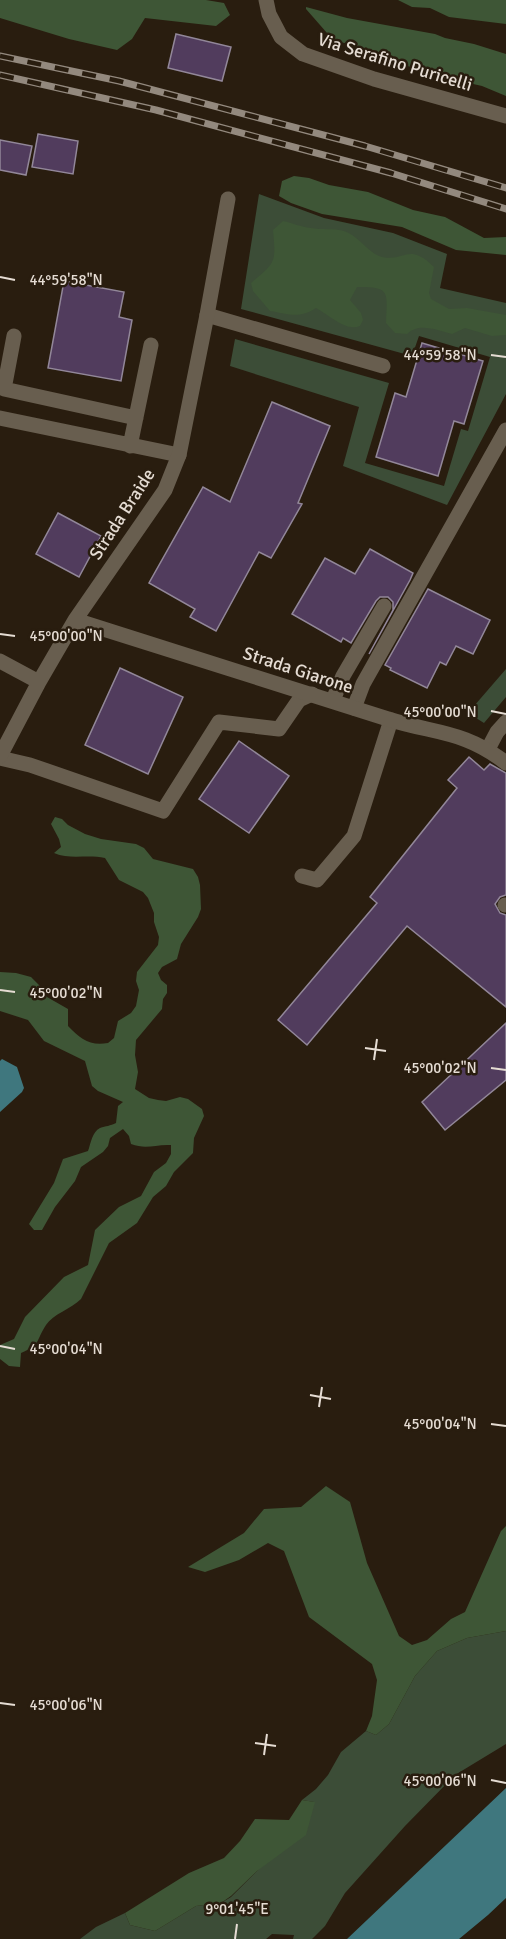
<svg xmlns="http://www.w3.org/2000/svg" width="506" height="1939" font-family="Signika,sans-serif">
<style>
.green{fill:#3c4d37}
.forest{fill:#3e5636}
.water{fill:#3f777e}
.building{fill:#513c5d;stroke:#928799;stroke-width:1.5}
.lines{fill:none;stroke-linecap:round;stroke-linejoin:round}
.lane{stroke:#685e4f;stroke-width:15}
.street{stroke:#685e4f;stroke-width:15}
.rail-casing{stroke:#93897e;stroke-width:7}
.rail{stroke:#291d0f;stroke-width:4.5;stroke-dasharray:14;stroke-linecap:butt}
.ticks{fill:none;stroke:#e5dcd3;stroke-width:2}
.labels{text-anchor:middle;stroke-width:5;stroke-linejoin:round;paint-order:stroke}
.street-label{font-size:18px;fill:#e5dcd3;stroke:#291d0f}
.ticks-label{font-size:15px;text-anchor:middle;fill:#e5dcd3;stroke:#291d0f;stroke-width:5;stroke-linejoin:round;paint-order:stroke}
</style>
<rect width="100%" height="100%" fill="#291d0f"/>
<path class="green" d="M 259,194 L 324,218 L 393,233 L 447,254 L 440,288 L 506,303 L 506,394 L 447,505 L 343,466 L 359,407 L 230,366 L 235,339 L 389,383 L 365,463 L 444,486 L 461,429 L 468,431 L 490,357 L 419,336 L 412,356 L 241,309 Z
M 506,669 L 506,697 L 484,723 L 468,713 Z
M 506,1631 L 506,1744 L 455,1775 L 405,1826 L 345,1893 L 325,1926 L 312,1939 L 293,1939 L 294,1935 L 272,1934 L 266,1939 L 80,1939 L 96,1927 L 125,1913 L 130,1925 L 155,1931 L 196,1906 L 221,1903 L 231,1897 L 257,1871 L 314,1802 L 302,1800 L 316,1789 L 328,1775 L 341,1752 L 366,1731 L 376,1735 L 389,1724 L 415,1676 L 437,1651 L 467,1638 Z"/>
<path class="forest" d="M 0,0 L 206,0 L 224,3 L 230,15 L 216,26 L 145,18 L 132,39 L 117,50 L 69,39 L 0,18 Z
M 398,0 L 506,0 L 506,24 L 449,17 L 430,8 L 412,7 Z
M 306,7 L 347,18 L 435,34 L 445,38 L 474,44 L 506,54 L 506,96 L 482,86 L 460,81 L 436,72 L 413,68 L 350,44 L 334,41 L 306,9 Z
M 294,176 L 309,178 L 329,185 L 368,192 L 413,210 L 445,217 L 484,238 L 506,237 L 506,255 L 456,250 L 402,227 L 322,214 L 291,203 L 279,196 L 282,181 Z
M 283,221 C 292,223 301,227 311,228 C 321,230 333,228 344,231 C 358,235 369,254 382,257 C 406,262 408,242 434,267 L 429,293 L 431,299 L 449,309 L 467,308 L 506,315 L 506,335 L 492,336 L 465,328 L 452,334 C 437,330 419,322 407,334 L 395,333 L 386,323 C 387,291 391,287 357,287 L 350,300 L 361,313 L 363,320 L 360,326 C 346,332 329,315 316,308 C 299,319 289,314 270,311 L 253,291 L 251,283 C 276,262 276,263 273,230 Z
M 55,817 L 62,819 L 68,825 L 85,834 L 101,839 L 136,844 L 144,848 L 153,859 L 193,869 L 198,877 L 200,885 L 201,909 L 198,917 L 181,944 L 177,959 L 162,967 L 158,973 L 161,980 L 167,985 L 167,993 L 163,999 L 162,1009 L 136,1040 L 135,1055 L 138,1072 L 135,1089 L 149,1098 L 158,1100 L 166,1101 L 180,1097 L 188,1099 L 202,1109 L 204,1116 L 194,1138 L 193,1153 L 174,1172 L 166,1186 L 153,1197 L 137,1223 L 109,1243 L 81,1299 C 71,1309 53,1314 46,1325 C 36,1340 41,1345 21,1353 L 20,1367 L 9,1366 L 0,1359 L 0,1345 L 14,1339 L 25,1317 L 64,1277 L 88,1265 L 95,1230 L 119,1207 L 141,1196 L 154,1172 L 166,1163 L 171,1154 L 171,1145 C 155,1144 147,1150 131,1144 L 129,1136 L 123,1129 L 110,1138 L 108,1146 L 103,1152 L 81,1167 L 75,1181 L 55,1207 L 42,1230 L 34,1230 L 29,1224 L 54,1183 L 63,1159 L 88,1151 C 91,1143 92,1132 100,1128 C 106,1126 110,1126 116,1123 L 118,1106 L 123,1102 L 98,1091 L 92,1086 L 85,1061 L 44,1041 L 28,1020 L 0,1011 L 0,972 L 16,973 L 31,977 L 43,989 L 47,997 L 68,1009 L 68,1026 C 81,1039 89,1046 108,1043 L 114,1038 L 118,1021 L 131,1013 L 136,1006 L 139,990 L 136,981 L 137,972 L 158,945 L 159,937 L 154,922 L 154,913 L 148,898 L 143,892 L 119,880 L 105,858 C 88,854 70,860 54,853 L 61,847 L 59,839 L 51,824 Z
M 326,1486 L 350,1502 L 367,1563 L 399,1636 L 412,1645 L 427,1640 L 451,1619 L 465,1612 L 501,1531 L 506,1526 L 506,1631 L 467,1638 L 437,1651 L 415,1676 L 389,1724 L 376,1735 L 366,1731 L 372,1716 L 377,1680 L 372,1664 L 309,1617 L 284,1551 L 268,1543 L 239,1560 L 205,1572 L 188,1567 L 244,1533 L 264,1509 L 301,1507 Z
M 302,1800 L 315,1802 L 306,1835 L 257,1871 L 231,1896 L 221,1903 L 196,1906 L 155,1931 L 130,1925 L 125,1913 L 189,1873 L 224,1858 L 240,1841 L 255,1819 L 289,1820 Z"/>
<path class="water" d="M 2,1059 L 17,1067 L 24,1088 L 22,1092 L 0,1112 L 0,1061 Z
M 506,1788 L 506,1898 L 488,1915 L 459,1939 L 347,1939 Z"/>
<path class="building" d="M 176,34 L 231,47 L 222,81 L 168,68 Z
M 38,134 L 78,141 L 73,174 L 32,167 Z
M 0,140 L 32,146 L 26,175 L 0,170 Z
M 64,281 L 124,292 L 119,317 L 132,320 L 121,381 L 48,368 Z
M 422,343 L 483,361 L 464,424 L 454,421 L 438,476 L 376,457 L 395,393 L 406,397 Z
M 272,402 L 330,426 L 298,503 L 302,504 L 271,558 L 259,552 L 216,631 L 190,617 L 195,609 L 149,583 L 203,487 L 230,502 Z
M 58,513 L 101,536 L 79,577 L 36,554 Z
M 370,549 L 413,573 L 410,580 L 369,654 L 393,610 L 393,602 L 388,597 L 380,597 L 376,601 L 351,643 L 343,638 L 341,642 L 292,614 L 325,558 L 355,574 Z
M 428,589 L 490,620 L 473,654 L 456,646 L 446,665 L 440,662 L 427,688 L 390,670 L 391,668 L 385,665 Z
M 120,668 L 183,697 L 148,774 L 85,745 Z
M 239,741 L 289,776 L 249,833 L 199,799 Z
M 469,757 L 484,770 L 490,764 L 506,773 L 506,895 L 500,897 L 495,904 L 500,913 L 506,915 L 506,1007 L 407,926 L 307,1045 L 278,1020 L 377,903 L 370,897 L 457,788 L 448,780 Z
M 506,1023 L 506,1080 L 445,1130 L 422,1102 Z"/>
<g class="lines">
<path class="lane" d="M 207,315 L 383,366
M 14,336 L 4,389 L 136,418
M 0,418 L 179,455
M 130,446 L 151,345
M 333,700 L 343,676 L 384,606
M 354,708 L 363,684 L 506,430
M 488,749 L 497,732 L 506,722
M 0,758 L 30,765 L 163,811 L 219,722 L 279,729 L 299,700 L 312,694
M 302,876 L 317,880 L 354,836 L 391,720
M 505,905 L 506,905"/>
<path class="street" d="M 266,0 L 269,14 L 281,37 L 303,54 L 374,79 L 506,116
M 75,620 C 180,653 284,686 388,719 C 435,734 464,730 506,763
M 0,661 L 39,682
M 0,756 L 39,682 L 75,620 L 165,490 L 179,455 L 207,315 L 228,199"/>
<defs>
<path id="rail" d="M 0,56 L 119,81 L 365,146 L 506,188
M 0,75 L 156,110 L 391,173 L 506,209"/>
</defs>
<use href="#rail" class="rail-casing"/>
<use href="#rail" class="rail"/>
</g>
<path class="ticks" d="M 0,277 L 15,280M 491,355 L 506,357M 0,634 L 15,636M 491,711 L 506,714M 0,990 L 15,992M 365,1048 L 386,1051M 374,1060 L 377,1039M 491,1068 L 506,1070M 0,1346 L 15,1349M 310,1395 L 331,1399M 319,1407 L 322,1387M 491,1424 L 506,1426M 0,1703 L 15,1705M 255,1743 L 276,1746M 264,1755 L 267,1734M 491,1780 L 506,1783M 235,1939 L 237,1924"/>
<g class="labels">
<g class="street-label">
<text transform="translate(395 62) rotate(17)" y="6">Via Serafino Puricelli</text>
<text transform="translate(122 514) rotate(-57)" y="6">Strada Braide</text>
<text transform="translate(298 670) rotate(18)" y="6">Strada Giarone</text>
</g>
</g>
<g class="ticks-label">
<text x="66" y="285">44°59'58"N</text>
<text x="440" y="360">44°59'58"N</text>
<text x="66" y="641">45°00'00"N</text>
<text x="440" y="717">45°00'00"N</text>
<text x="66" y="998">45°00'02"N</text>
<text x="440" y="1073">45°00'02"N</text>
<text x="66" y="1354">45°00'04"N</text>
<text x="440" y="1429">45°00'04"N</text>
<text x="66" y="1710">45°00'06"N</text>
<text x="440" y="1786">45°00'06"N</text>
<text x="237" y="1914">9°01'45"E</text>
</g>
</svg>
